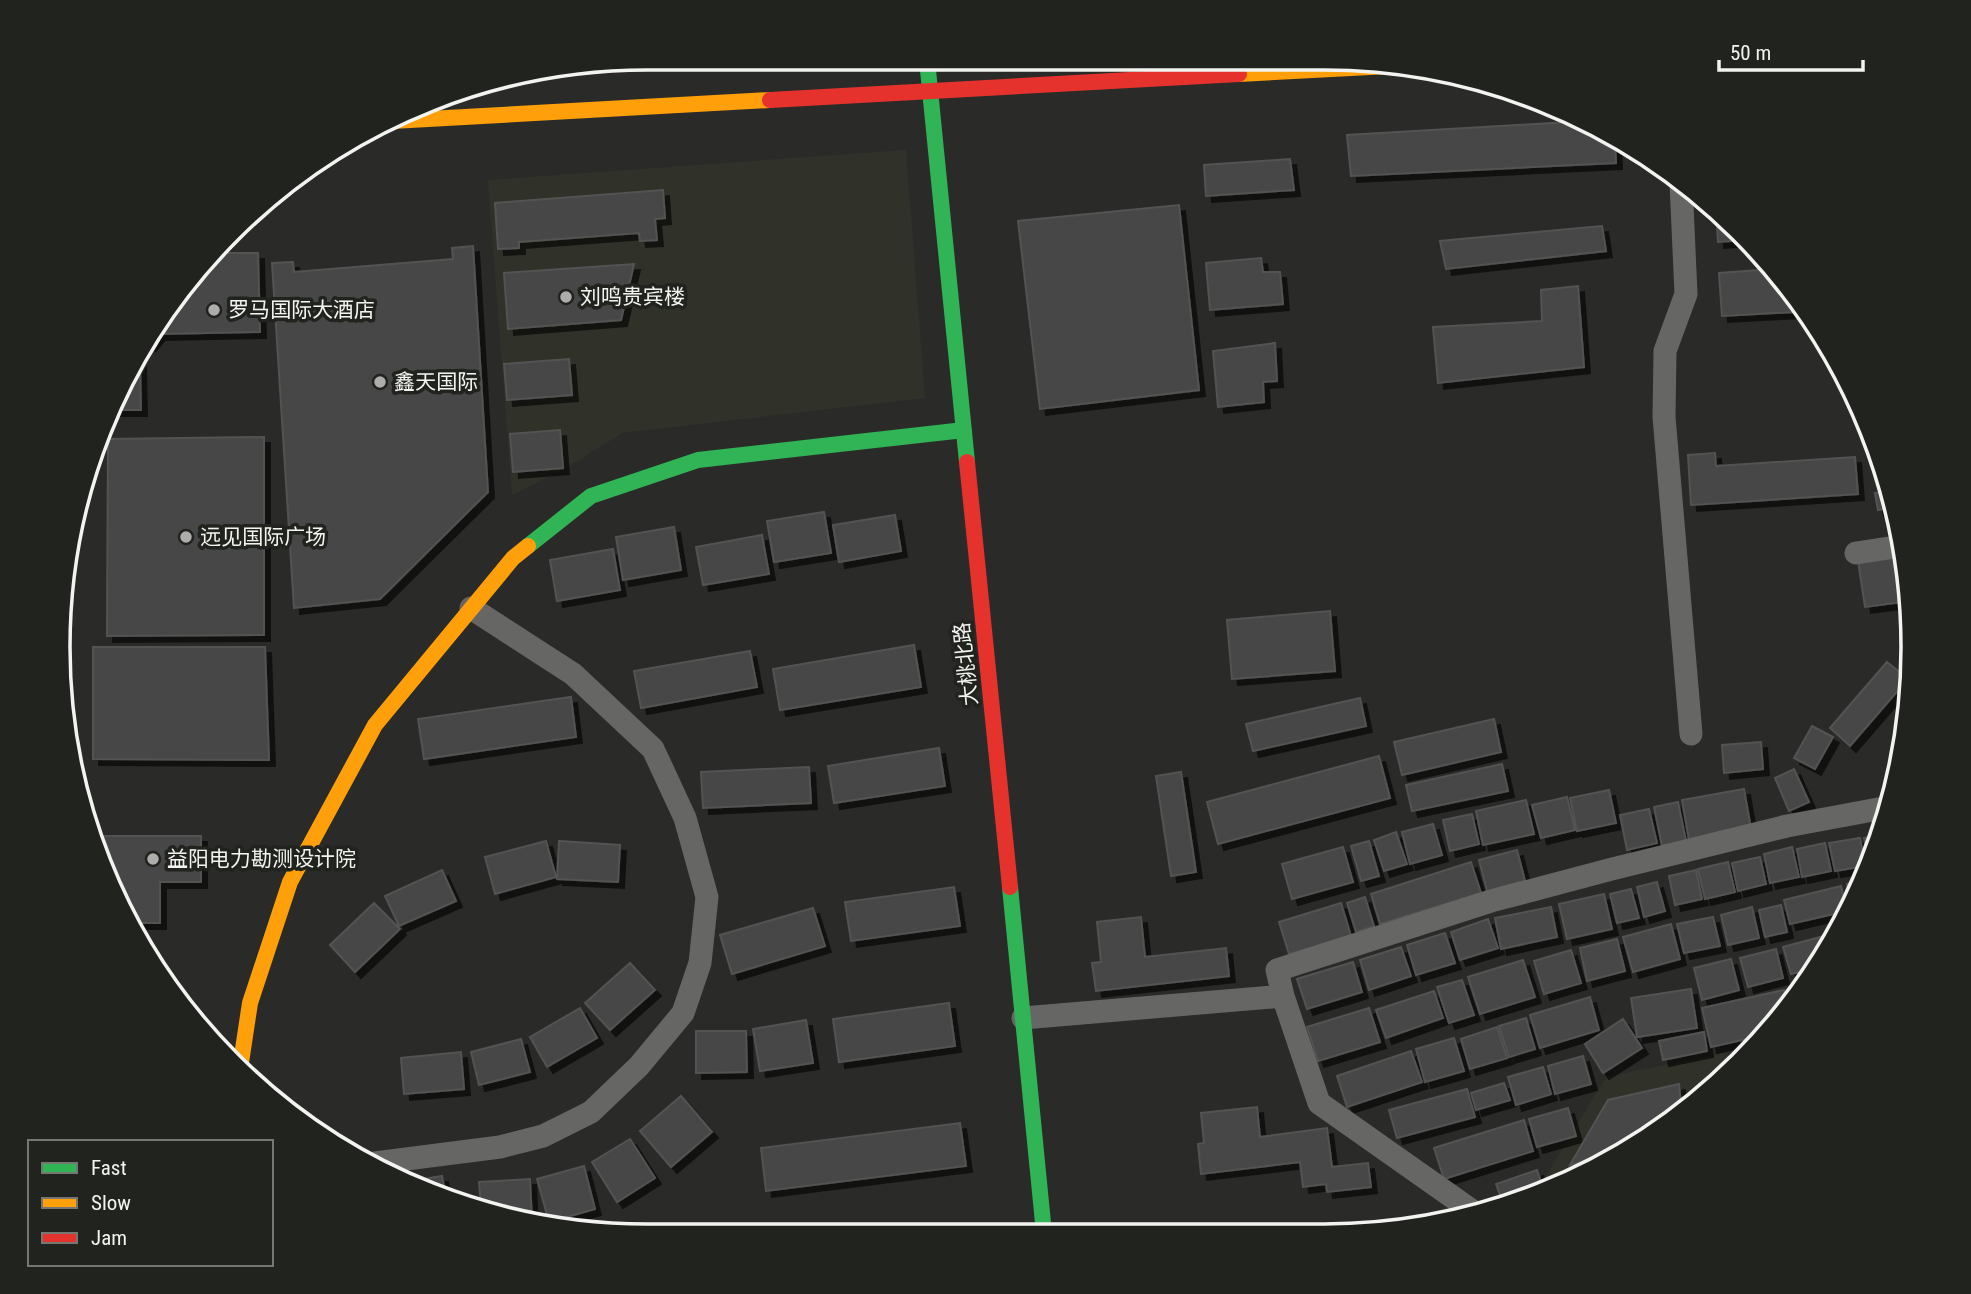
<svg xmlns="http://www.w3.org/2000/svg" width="1971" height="1294" font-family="'Roboto Condensed','Noto Sans SC',sans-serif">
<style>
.built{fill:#303229}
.building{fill:#474746;stroke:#535352;stroke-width:2;filter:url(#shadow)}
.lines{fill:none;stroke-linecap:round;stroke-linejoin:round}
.street{stroke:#666664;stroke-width:23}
.fast{stroke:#30b455;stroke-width:16}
.slow{stroke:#ff9f0a;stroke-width:16}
.jam{stroke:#e5322d;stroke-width:16}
.poi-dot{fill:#adaeab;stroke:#21231e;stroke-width:2.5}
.labels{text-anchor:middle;stroke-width:7;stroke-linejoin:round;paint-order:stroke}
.poi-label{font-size:21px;fill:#f3f4f1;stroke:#21231e;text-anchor:start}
.street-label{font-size:21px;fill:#f3f4f1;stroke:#21231e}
.rim{fill:none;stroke:#f3f4f1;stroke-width:3.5}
</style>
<defs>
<filter id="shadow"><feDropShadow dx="6" dy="6" stdDeviation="0" flood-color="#0009"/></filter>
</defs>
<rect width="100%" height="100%" fill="#2a2b29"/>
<path class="built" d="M 906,150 L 925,398 L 622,433 L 568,467 L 512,495 L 488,180 Z
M 1723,1053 L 1744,1057 L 1682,1115 L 1584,1176 L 1535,1194 L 1606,1077 Z"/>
<path class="building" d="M 1588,121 L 1615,139 L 1616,163 L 1351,176 L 1347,135 Z
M 1290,159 L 1294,190 L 1206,196 L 1204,165 Z
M 663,190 L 665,218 L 655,219 L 657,240 L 640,241 L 639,233 L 519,242 L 519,248 L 498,249 L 495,203 Z
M 1179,205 L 1199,390 L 1040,409 L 1018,221 Z
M 1716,208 L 1746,240 L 1718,242 Z
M 1602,226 L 1606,251 L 1446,269 L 1440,241 Z
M 473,246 L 488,492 L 380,599 L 294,608 L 272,263 L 293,262 L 294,272 L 453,259 L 452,248 Z
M 217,253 L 258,253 L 260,332 L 159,334 L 149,346 L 180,288 Z
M 1261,258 L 1263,272 L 1280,272 L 1283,304 L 1210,310 L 1206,263 Z
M 634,264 L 621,320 L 508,329 L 504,273 Z
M 1773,269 L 1794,292 L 1796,312 L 1722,316 L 1719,273 Z
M 1578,286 L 1584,367 L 1438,383 L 1433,327 L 1542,321 L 1541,290 Z
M 1275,343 L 1277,381 L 1263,382 L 1264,402 L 1218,407 L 1213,351 Z
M 569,359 L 572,395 L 507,400 L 504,364 Z
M 140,363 L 141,410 L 114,410 Z
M 560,430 L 563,468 L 513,472 L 510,434 Z
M 264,437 L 264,635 L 107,636 L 108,439 Z
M 1715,453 L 1716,466 L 1855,457 L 1858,494 L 1691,505 L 1688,455 Z
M 1884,470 L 1895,507 L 1878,510 L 1875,493 L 1881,492 L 1877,472 Z
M 824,512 L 831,553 L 774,562 L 767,521 Z
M 895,515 L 901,551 L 839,562 L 833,525 Z
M 674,527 L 681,570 L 623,580 L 616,537 Z
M 762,535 L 769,574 L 703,585 L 696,547 Z
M 613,549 L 620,590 L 557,601 L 550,560 Z
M 1903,555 L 1911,601 L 1865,607 L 1858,561 Z
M 1330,611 L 1335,671 L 1232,679 L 1227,620 Z
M 914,645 L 921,687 L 780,710 L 773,669 Z
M 93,647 L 265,647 L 269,760 L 93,759 Z
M 750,651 L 757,687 L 641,708 L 634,671 Z
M 1887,662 L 1908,679 L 1850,746 L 1830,728 Z
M 571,697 L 576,737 L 424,759 L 418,719 Z
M 1360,698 L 1366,726 L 1253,751 L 1246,724 Z
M 1494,719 L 1501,752 L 1402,775 L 1394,742 Z
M 1812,726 L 1833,737 L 1815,769 L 1794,758 Z
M 1761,742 L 1763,769 L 1724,773 L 1722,745 Z
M 939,748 L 945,786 L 834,803 L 828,766 Z
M 1379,756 L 1390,798 L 1218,844 L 1207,802 Z
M 1502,764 L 1508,791 L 1412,811 L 1406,785 Z
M 809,767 L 811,803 L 703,808 L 701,772 Z
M 1794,769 L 1809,802 L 1789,811 L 1775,778 Z
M 1181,772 L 1196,872 L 1171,876 L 1156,776 Z
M 1744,789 L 1751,829 L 1689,840 L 1682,800 Z
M 1609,790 L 1616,823 L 1577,831 L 1570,798 Z
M 1567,797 L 1575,830 L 1541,838 L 1532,805 Z
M 1526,800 L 1534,834 L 1483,845 L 1476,811 Z
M 1678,802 L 1686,841 L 1662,846 L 1654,807 Z
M 1649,809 L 1657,843 L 1627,850 L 1620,815 Z
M 1472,814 L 1479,844 L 1450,851 L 1443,820 Z
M 1433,824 L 1442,855 L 1410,864 L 1402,832 Z
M 1396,832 L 1407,864 L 1384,871 L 1374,840 Z
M 1882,835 L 1882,836 L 1870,863 L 1864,838 Z
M 94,836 L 201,836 L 201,882 L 160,882 L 160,923 L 134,923 Z
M 1860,838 L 1865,866 L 1835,871 L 1829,843 Z
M 546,841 L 556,877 L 495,894 L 485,857 Z
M 559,841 L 620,845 L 618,882 L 557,879 Z
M 1369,841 L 1379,876 L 1361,881 L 1351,846 Z
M 1825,843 L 1831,871 L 1802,877 L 1797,849 Z
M 1343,847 L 1353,882 L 1292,899 L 1282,864 Z
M 1792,847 L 1799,877 L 1770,883 L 1764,854 Z
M 1517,850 L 1525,881 L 1487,891 L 1479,860 Z
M 1760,857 L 1766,884 L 1738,891 L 1732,863 Z
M 1471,862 L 1481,893 L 1380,924 L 1371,894 Z
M 1728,862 L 1735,892 L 1705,899 L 1698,869 Z
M 442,870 L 456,901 L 399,926 L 385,896 Z
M 1696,870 L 1702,899 L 1675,905 L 1669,876 Z
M 1862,880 L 1851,905 L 1847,884 Z
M 1657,882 L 1665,911 L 1644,917 L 1637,887 Z
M 1841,886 L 1847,911 L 1790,924 L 1784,900 Z
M 954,887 L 960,926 L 851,941 L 845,902 Z
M 1631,889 L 1639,918 L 1617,923 L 1610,894 Z
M 1604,894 L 1612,929 L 1567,939 L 1559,904 Z
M 1365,897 L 1374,926 L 1356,932 L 1347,903 Z
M 374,903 L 400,929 L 355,972 L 330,945 Z
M 1341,903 L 1351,936 L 1289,954 L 1279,922 Z
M 1781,905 L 1787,932 L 1765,937 L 1759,910 Z
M 1551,907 L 1557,937 L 1501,949 L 1495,918 Z
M 1752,907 L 1759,938 L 1728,945 L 1721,915 Z
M 813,908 L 825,946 L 732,974 L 720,935 Z
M 1141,917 L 1145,957 L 1226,948 L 1229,976 L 1096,991 L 1092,963 L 1101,962 L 1097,922 Z
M 1713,917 L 1720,946 L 1684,953 L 1677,924 Z
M 1488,919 L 1498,948 L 1460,960 L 1451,932 Z
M 1671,924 L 1680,959 L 1633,972 L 1623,937 Z
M 1839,932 L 1816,968 L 1791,974 L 1783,947 Z
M 1445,933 L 1455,963 L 1416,975 L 1407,945 Z
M 1617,939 L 1625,971 L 1587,981 L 1580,948 Z
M 1401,947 L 1411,976 L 1369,990 L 1360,960 Z
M 1776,949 L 1783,978 L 1748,987 L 1740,958 Z
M 1571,950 L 1581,983 L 1544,994 L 1534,961 Z
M 1731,959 L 1739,990 L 1702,1000 L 1694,968 Z
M 1523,960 L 1535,997 L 1480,1014 L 1468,977 Z
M 1353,962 L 1362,992 L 1307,1009 L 1297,979 Z
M 630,963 L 655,990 L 610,1030 L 585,1003 Z
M 1462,980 L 1474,1015 L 1449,1023 L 1437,987 Z
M 1691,989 L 1697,1028 L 1637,1037 L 1631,998 Z
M 1784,990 L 1788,1007 L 1768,1034 L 1711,1047 L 1702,1008 Z
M 1434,991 L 1443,1018 L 1386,1038 L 1376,1010 Z
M 1590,997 L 1599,1030 L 1540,1048 L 1530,1015 Z
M 949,1003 L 955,1046 L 839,1062 L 833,1019 Z
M 580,1008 L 597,1038 L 547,1067 L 530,1037 Z
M 1369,1008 L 1380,1042 L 1318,1061 L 1307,1027 Z
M 1526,1018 L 1535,1049 L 1509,1057 L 1499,1026 Z
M 1623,1019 L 1642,1048 L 1603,1073 L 1585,1044 Z
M 806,1020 L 813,1063 L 760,1071 L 753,1029 Z
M 1497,1027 L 1507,1058 L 1470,1069 L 1461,1039 Z
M 696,1031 L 746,1031 L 747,1072 L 696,1073 Z
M 1704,1032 L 1707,1051 L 1663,1060 L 1659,1041 Z
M 1454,1038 L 1464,1071 L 1425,1082 L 1416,1049 Z
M 521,1039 L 530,1072 L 479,1085 L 471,1052 Z
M 1411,1051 L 1422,1082 L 1347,1107 L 1337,1076 Z
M 461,1052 L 464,1089 L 404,1094 L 401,1058 Z
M 1583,1056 L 1591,1084 L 1555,1094 L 1548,1066 Z
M 1543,1067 L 1551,1094 L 1516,1105 L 1508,1077 Z
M 1504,1083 L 1510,1100 L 1476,1110 L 1471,1093 Z
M 1679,1084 L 1682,1115 L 1620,1154 L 1570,1165 L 1608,1100 Z
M 1467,1089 L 1475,1117 L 1397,1138 L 1389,1110 Z
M 681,1096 L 712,1132 L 671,1167 L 640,1131 Z
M 1257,1107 L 1260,1137 L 1327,1128 L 1332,1167 L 1368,1163 L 1371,1187 L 1327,1192 L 1326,1184 L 1303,1187 L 1300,1162 L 1201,1174 L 1198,1144 L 1204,1143 L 1201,1113 Z
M 1568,1108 L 1576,1136 L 1537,1147 L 1529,1119 Z
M 1524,1120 L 1533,1151 L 1444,1179 L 1434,1148 Z
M 960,1123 L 966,1166 L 766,1191 L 761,1148 Z
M 630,1139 L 655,1178 L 617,1202 L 592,1162 Z
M 584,1166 L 595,1209 L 549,1222 L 537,1179 Z
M 1537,1170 L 1544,1191 L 1504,1206 L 1496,1184 Z
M 442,1176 L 446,1198 L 421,1191 L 406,1182 Z
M 530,1179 L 532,1221 L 481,1207 L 479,1182 Z
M 977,1227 L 978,1233 L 931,1233 Z"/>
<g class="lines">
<path class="street" d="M 1681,183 L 1686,294 L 1665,351 L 1664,417 L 1691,734
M 1856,553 L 1902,546
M 1283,996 L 1277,970 L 1491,901 L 1612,869 L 1787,826 L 1889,807
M 1023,1018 L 1283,996 L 1319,1103 L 1478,1215
M 375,1163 L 500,1147 L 543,1136 L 591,1112 L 639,1066 L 683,1013 L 700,963 L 707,897 L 685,818 L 653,749 L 573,674 L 471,608"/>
<path class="fast" d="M 927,60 L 967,462
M 528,546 L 591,496 L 698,460 L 964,430
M 1010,887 L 1044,1233"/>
<path class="slow" d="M 1239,74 L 1408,65
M 392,121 L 770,100
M 240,1069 L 250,1003 L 290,882 L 375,725 L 513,558 L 528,546"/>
<path class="jam" d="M 603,65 L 703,58
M 770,100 L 1239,74
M 967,462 L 1010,887"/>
</g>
<g class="poi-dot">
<circle cx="566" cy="297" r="7"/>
<circle cx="214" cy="310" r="7"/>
<circle cx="380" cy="382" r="7"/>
<circle cx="186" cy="537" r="7"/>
<circle cx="153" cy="859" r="7"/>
</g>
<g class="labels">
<g class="poi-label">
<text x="580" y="304">刘鸣贵宾楼</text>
<text x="228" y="317">罗马国际大酒店</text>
<text x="394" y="389">鑫天国际</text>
<text x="200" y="544">远见国际广场</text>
<text x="167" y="866">益阳电力勘测设计院</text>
</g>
<g class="street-label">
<text transform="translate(966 664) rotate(-96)" y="7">大桃北路</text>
</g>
</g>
<path d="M0 0H1971V1294H0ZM647 70H1324A577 577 0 0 1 1901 647V647A577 577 0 0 1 1324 1224H647A577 577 0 0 1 70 647V647A577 577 0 0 1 647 70Z" fill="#21231e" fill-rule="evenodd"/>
<path class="rim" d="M647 70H1324A577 577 0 0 1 1901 647V647A577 577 0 0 1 1324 1224H647A577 577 0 0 1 70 647V647A577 577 0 0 1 647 70Z"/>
<rect x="28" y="1140" width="245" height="126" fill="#21231e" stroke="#757772" stroke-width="2"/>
<rect x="42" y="1163" width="35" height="10" fill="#30b455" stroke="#757772" stroke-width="2"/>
<text x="91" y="1175" font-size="21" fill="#f3f4f1">Fast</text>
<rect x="42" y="1198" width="35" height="10" fill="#ff9f0a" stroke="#757772" stroke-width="2"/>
<text x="91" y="1210" font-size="21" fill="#f3f4f1">Slow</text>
<rect x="42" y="1233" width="35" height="10" fill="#e5322d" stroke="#757772" stroke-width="2"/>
<text x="91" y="1245" font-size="21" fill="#f3f4f1">Jam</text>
<path d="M1719 60v10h144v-10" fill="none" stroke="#f3f4f1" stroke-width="3.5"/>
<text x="1730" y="60" font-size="21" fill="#f3f4f1" stroke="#21231e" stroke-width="5" paint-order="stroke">50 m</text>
</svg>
